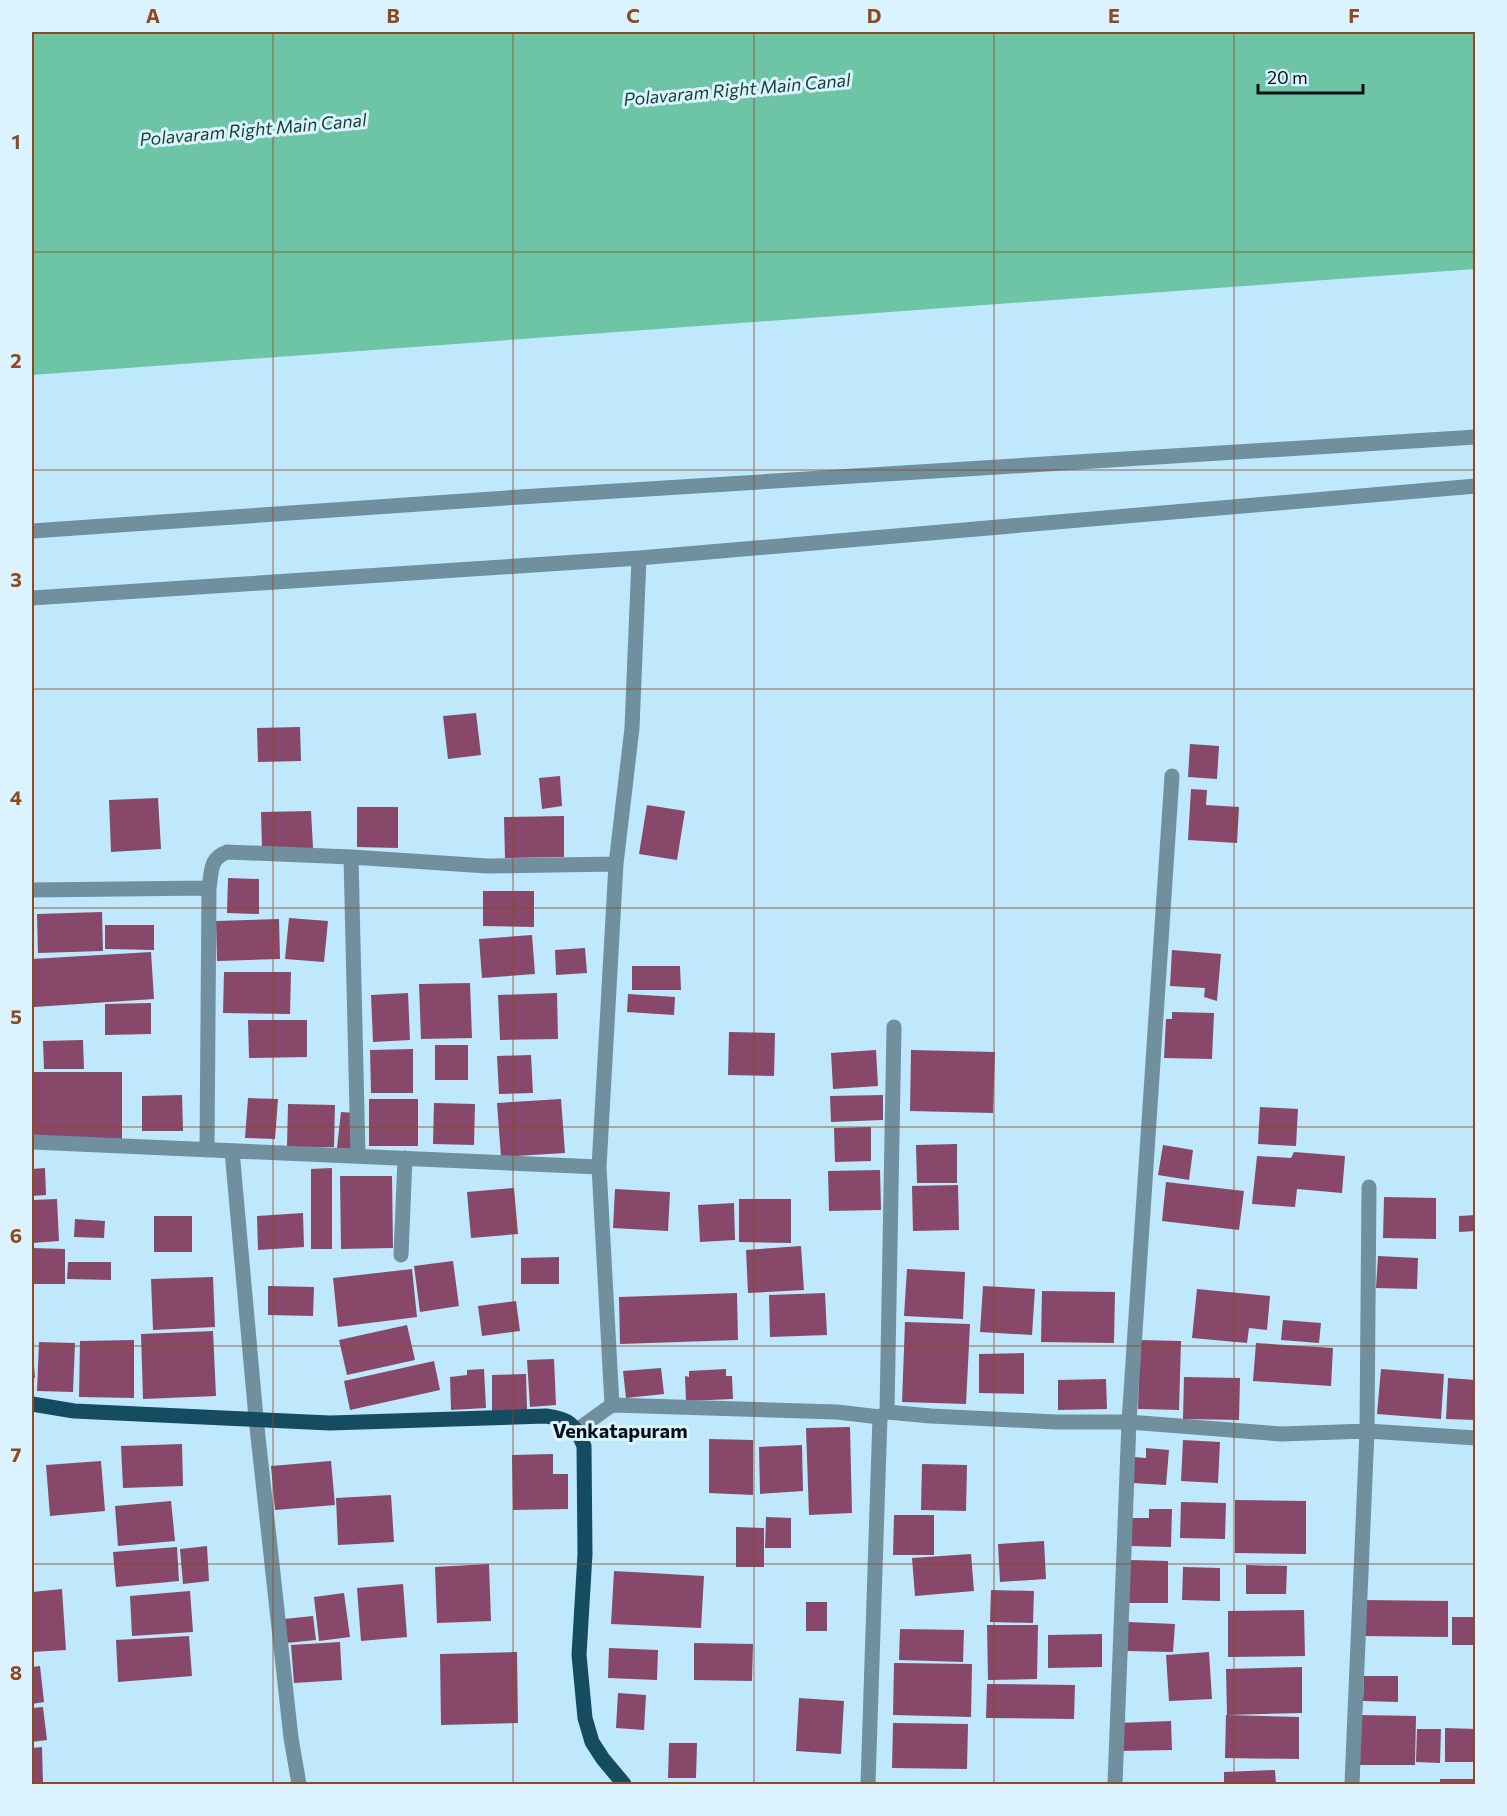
<svg xmlns="http://www.w3.org/2000/svg" width="1507" height="1816" font-family="Commissioner,sans-serif">
<style>
.water{fill:#6ec5a6}
.building{fill:#884869}
.lines{fill:none;stroke-linecap:round;stroke-linejoin:round}
.minor{stroke:#7090a0;stroke-width:15}
.major{stroke:#164c61;stroke-width:15}
.grid{fill:none;stroke:#8e4920;stroke-width:1.5;stroke-opacity:0.55}
.labels{text-anchor:middle;stroke-width:6;stroke-linejoin:round;paint-order:stroke}
.water-label{font-size:18px;font-style:italic;fill:#173e31;stroke:#daf3ff}
.quarter-label{font-size:20px;font-weight:bold;fill:#031017;stroke:#daf3ff}
.neatline{fill:none;stroke:#8e4920;stroke-width:2}
.grid-label{font-size:20px;text-anchor:middle;font-weight:bold;fill:#8e4920}
</style>
<rect width="100%" height="100%" fill="#bfe8fc"/>
<path class="water" d="M 32,32 L 1475,32 L 1475,269 L 32,375 Z"/>
<path class="building" d="M 476,713 L 481,755 L 448,759 L 443,716 Z
M 300,727 L 301,761 L 258,762 L 257,728 Z
M 1190,744 L 1219,746 L 1217,779 L 1188,777 Z
M 560,776 L 562,806 L 542,809 L 539,778 Z
M 1191,789 L 1207,790 L 1206,805 L 1239,807 L 1237,843 L 1188,840 Z
M 158,798 L 161,849 L 111,852 L 109,800 Z
M 647,805 L 685,811 L 677,860 L 639,854 Z
M 357,807 L 398,807 L 398,848 L 357,847 Z
M 311,811 L 313,848 L 262,849 L 261,812 Z
M 564,816 L 564,857 L 505,858 L 504,817 Z
M 228,878 L 259,879 L 259,914 L 227,913 Z
M 483,891 L 534,891 L 534,927 L 483,926 Z
M 102,912 L 103,951 L 38,953 L 37,914 Z
M 289,918 L 328,921 L 324,962 L 285,959 Z
M 279,919 L 280,959 L 217,961 L 216,921 Z
M 105,925 L 154,925 L 154,950 L 105,949 Z
M 532,935 L 535,974 L 482,978 L 479,939 Z
M 585,948 L 587,973 L 556,975 L 555,950 Z
M 1172,950 L 1221,954 L 1217,1001 L 1204,997 L 1205,988 L 1170,986 Z
M 151,952 L 154,999 L 34,1007 L 32,959 Z
M 632,966 L 680,966 L 681,990 L 632,990 Z
M 224,972 L 291,972 L 290,1014 L 223,1013 Z
M 470,983 L 472,1038 L 421,1039 L 419,984 Z
M 408,993 L 410,1040 L 373,1042 L 371,995 Z
M 557,993 L 558,1039 L 500,1040 L 498,995 Z
M 628,994 L 675,997 L 674,1015 L 627,1012 Z
M 151,1003 L 151,1034 L 105,1035 L 105,1004 Z
M 1172,1012 L 1214,1013 L 1212,1059 L 1164,1058 L 1166,1019 L 1172,1019 Z
M 248,1020 L 307,1020 L 307,1057 L 249,1058 Z
M 729,1032 L 775,1033 L 774,1076 L 728,1075 Z
M 83,1040 L 84,1069 L 44,1069 L 43,1041 Z
M 435,1045 L 468,1045 L 468,1080 L 435,1080 Z
M 413,1049 L 413,1093 L 371,1093 L 370,1050 Z
M 876,1050 L 878,1086 L 833,1089 L 831,1053 Z
M 911,1050 L 995,1052 L 993,1113 L 910,1111 Z
M 531,1055 L 533,1093 L 499,1094 L 497,1056 Z
M 34,1072 L 122,1072 L 122,1139 L 34,1139 Z
M 182,1095 L 183,1131 L 142,1131 L 142,1096 Z
M 883,1095 L 883,1120 L 831,1122 L 830,1096 Z
M 248,1098 L 278,1099 L 275,1139 L 245,1138 Z
M 369,1099 L 418,1099 L 418,1146 L 369,1146 Z
M 561,1099 L 565,1153 L 501,1157 L 497,1103 Z
M 434,1103 L 475,1104 L 474,1145 L 433,1144 Z
M 288,1104 L 335,1105 L 334,1147 L 287,1147 Z
M 1260,1107 L 1298,1109 L 1296,1146 L 1258,1144 Z
M 341,1112 L 355,1113 L 352,1149 L 337,1148 Z
M 871,1127 L 871,1161 L 835,1162 L 834,1128 Z
M 957,1144 L 957,1183 L 917,1183 L 916,1145 Z
M 1163,1145 L 1193,1150 L 1189,1180 L 1158,1175 Z
M 1294,1152 L 1345,1156 L 1342,1193 L 1297,1189 L 1295,1207 L 1252,1204 L 1257,1156 L 1291,1158 Z
M 45,1168 L 46,1195 L 32,1196 L 32,1169 Z
M 332,1168 L 332,1249 L 311,1249 L 311,1169 Z
M 880,1170 L 881,1210 L 829,1211 L 828,1171 Z
M 340,1176 L 392,1176 L 393,1248 L 341,1249 Z
M 1166,1182 L 1244,1191 L 1239,1230 L 1162,1221 Z
M 958,1185 L 959,1230 L 913,1231 L 912,1186 Z
M 514,1188 L 518,1234 L 471,1238 L 467,1192 Z
M 615,1189 L 670,1192 L 668,1231 L 613,1228 Z
M 1384,1197 L 1436,1198 L 1436,1239 L 1383,1238 Z
M 57,1199 L 59,1241 L 32,1243 L 32,1200 Z
M 739,1199 L 791,1199 L 791,1243 L 739,1242 Z
M 734,1203 L 735,1240 L 700,1242 L 698,1205 Z
M 303,1213 L 304,1247 L 258,1250 L 257,1216 Z
M 1476,1215 L 1476,1231 L 1459,1232 L 1459,1216 Z
M 154,1216 L 192,1216 L 192,1252 L 154,1252 Z
M 75,1219 L 105,1221 L 104,1238 L 74,1237 Z
M 801,1246 L 804,1290 L 748,1293 L 746,1250 Z
M 32,1248 L 65,1249 L 65,1284 L 32,1284 Z
M 1378,1256 L 1418,1258 L 1417,1289 L 1376,1288 Z
M 559,1257 L 559,1284 L 521,1284 L 521,1258 Z
M 453,1261 L 459,1306 L 420,1312 L 414,1266 Z
M 68,1262 L 111,1262 L 111,1280 L 67,1279 Z
M 412,1269 L 417,1317 L 338,1327 L 333,1278 Z
M 907,1269 L 965,1272 L 963,1319 L 904,1316 Z
M 213,1277 L 215,1327 L 153,1330 L 151,1279 Z
M 268,1286 L 314,1287 L 313,1316 L 268,1315 Z
M 983,1286 L 1035,1289 L 1032,1335 L 980,1332 Z
M 1197,1289 L 1270,1296 L 1267,1330 L 1249,1328 L 1247,1343 L 1192,1338 Z
M 1042,1291 L 1115,1292 L 1114,1343 L 1041,1342 Z
M 737,1293 L 738,1340 L 620,1344 L 619,1297 Z
M 825,1293 L 827,1335 L 770,1337 L 769,1295 Z
M 516,1301 L 520,1331 L 482,1336 L 478,1306 Z
M 1283,1320 L 1321,1323 L 1319,1343 L 1281,1340 Z
M 905,1322 L 970,1324 L 966,1404 L 902,1402 Z
M 407,1325 L 415,1360 L 347,1375 L 339,1340 Z
M 213,1331 L 216,1396 L 143,1399 L 141,1334 Z
M 134,1340 L 134,1398 L 79,1397 L 80,1341 Z
M 1140,1340 L 1181,1341 L 1179,1410 L 1138,1409 Z
M 39,1342 L 75,1343 L 73,1392 L 37,1391 Z
M 1256,1343 L 1333,1348 L 1331,1386 L 1253,1381 Z
M 32,1353 L 33,1353 L 35,1378 L 32,1378 Z
M 1024,1353 L 1024,1394 L 979,1393 L 979,1354 Z
M 554,1359 L 556,1405 L 530,1407 L 527,1360 Z
M 434,1361 L 440,1390 L 350,1410 L 344,1381 Z
M 661,1368 L 664,1394 L 626,1398 L 623,1371 Z
M 484,1369 L 486,1408 L 451,1410 L 450,1377 L 467,1375 L 467,1370 Z
M 726,1369 L 726,1376 L 732,1376 L 733,1399 L 686,1401 L 685,1376 L 689,1377 L 689,1371 Z
M 1381,1369 L 1444,1374 L 1441,1419 L 1377,1414 Z
M 526,1374 L 527,1410 L 492,1411 L 492,1375 Z
M 1184,1377 L 1240,1378 L 1239,1420 L 1183,1419 Z
M 1448,1378 L 1476,1380 L 1475,1420 L 1446,1419 Z
M 1106,1379 L 1107,1409 L 1058,1410 L 1058,1380 Z
M 850,1427 L 852,1513 L 809,1515 L 806,1428 Z
M 709,1439 L 753,1440 L 753,1495 L 709,1493 Z
M 1183,1440 L 1220,1442 L 1218,1483 L 1181,1481 Z
M 182,1444 L 183,1486 L 123,1488 L 121,1446 Z
M 802,1445 L 803,1491 L 760,1494 L 759,1447 Z
M 1146,1448 L 1169,1450 L 1166,1485 L 1132,1483 L 1134,1457 L 1146,1458 Z
M 553,1454 L 553,1474 L 568,1474 L 568,1509 L 513,1510 L 512,1455 Z
M 101,1461 L 105,1511 L 50,1516 L 46,1465 Z
M 331,1461 L 335,1505 L 275,1510 L 271,1466 Z
M 922,1464 L 967,1465 L 966,1511 L 921,1510 Z
M 391,1495 L 394,1542 L 338,1545 L 336,1498 Z
M 1235,1500 L 1306,1501 L 1306,1554 L 1235,1553 Z
M 171,1501 L 175,1541 L 118,1546 L 115,1506 Z
M 1181,1502 L 1226,1503 L 1225,1539 L 1180,1538 Z
M 1149,1509 L 1172,1509 L 1171,1547 L 1131,1546 L 1132,1518 L 1149,1518 Z
M 894,1515 L 934,1515 L 934,1555 L 893,1555 Z
M 766,1517 L 791,1518 L 791,1548 L 765,1548 Z
M 736,1527 L 764,1528 L 764,1567 L 736,1567 Z
M 1044,1541 L 1046,1579 L 1000,1582 L 998,1544 Z
M 207,1546 L 209,1581 L 183,1584 L 180,1549 Z
M 177,1547 L 179,1581 L 116,1587 L 113,1552 Z
M 971,1554 L 974,1591 L 915,1596 L 912,1558 Z
M 1129,1560 L 1168,1561 L 1168,1603 L 1128,1603 Z
M 489,1564 L 491,1621 L 437,1623 L 435,1567 Z
M 1246,1565 L 1287,1566 L 1286,1594 L 1246,1594 Z
M 1183,1567 L 1220,1568 L 1220,1601 L 1182,1600 Z
M 614,1571 L 704,1576 L 701,1628 L 611,1624 Z
M 403,1584 L 407,1637 L 361,1641 L 357,1588 Z
M 62,1589 L 66,1650 L 32,1652 L 32,1592 Z
M 991,1590 L 1034,1591 L 1033,1623 L 990,1622 Z
M 190,1591 L 193,1632 L 132,1636 L 130,1596 Z
M 344,1593 L 350,1637 L 319,1641 L 314,1597 Z
M 1363,1600 L 1448,1601 L 1448,1637 L 1362,1636 Z
M 806,1602 L 827,1602 L 827,1631 L 806,1631 Z
M 1304,1610 L 1305,1656 L 1228,1657 L 1228,1611 Z
M 313,1616 L 316,1640 L 286,1643 L 284,1619 Z
M 1452,1617 L 1476,1617 L 1476,1645 L 1452,1645 Z
M 1128,1622 L 1175,1624 L 1173,1652 L 1127,1651 Z
M 987,1625 L 1038,1625 L 1037,1679 L 988,1680 Z
M 900,1629 L 964,1630 L 963,1662 L 899,1660 Z
M 1102,1634 L 1102,1667 L 1048,1668 L 1048,1635 Z
M 189,1636 L 192,1676 L 118,1682 L 116,1640 Z
M 340,1642 L 342,1680 L 294,1683 L 291,1645 Z
M 694,1643 L 753,1644 L 752,1681 L 694,1680 Z
M 609,1648 L 658,1650 L 657,1680 L 608,1678 Z
M 517,1652 L 518,1723 L 441,1725 L 440,1654 Z
M 1209,1652 L 1212,1699 L 1169,1701 L 1166,1655 Z
M 894,1663 L 972,1664 L 971,1717 L 893,1715 Z
M 40,1666 L 44,1702 L 32,1704 L 32,1667 Z
M 1302,1667 L 1302,1713 L 1227,1715 L 1226,1669 Z
M 1364,1676 L 1398,1676 L 1398,1702 L 1363,1701 Z
M 987,1684 L 1075,1685 L 1074,1719 L 986,1718 Z
M 618,1693 L 646,1695 L 644,1730 L 616,1728 Z
M 799,1698 L 844,1701 L 841,1754 L 796,1751 Z
M 43,1707 L 47,1740 L 32,1742 L 32,1708 Z
M 1226,1715 L 1299,1717 L 1299,1759 L 1225,1758 Z
M 1359,1715 L 1416,1716 L 1415,1765 L 1358,1765 Z
M 1171,1721 L 1172,1750 L 1119,1751 L 1118,1723 Z
M 893,1723 L 968,1724 L 967,1769 L 892,1768 Z
M 1445,1728 L 1476,1729 L 1476,1762 L 1445,1762 Z
M 1417,1729 L 1441,1729 L 1440,1763 L 1416,1762 Z
M 669,1743 L 697,1743 L 696,1778 L 668,1778 Z
M 42,1747 L 43,1784 L 32,1784 L 32,1748 Z
M 1275,1770 L 1276,1784 L 1224,1784 L 1224,1772 Z
M 1440,1779 L 1476,1779 L 1476,1784 L 1440,1784 Z"/>
<g class="lines">
<path class="minor" d="M 32,531 L 520,497 L 1476,437
M 32,598 L 639,558 L 1476,486
M 351,857 L 358,1155
M 32,890 L 209,888 C 212,871 209,859 227,852 L 351,857 L 487,866 L 616,864
M 32,1142 L 599,1167
M 207,1150 L 209,888
M 232,1151 L 256,1418 L 291,1738 L 299,1784
M 401,1255 L 405,1158
M 612,1405 L 837,1412 L 880,1417 L 887,1412 L 931,1416 L 1056,1422 L 1129,1422 L 1281,1434 L 1367,1431 L 1476,1438
M 887,1412 L 894,1027
M 577,1430 L 612,1405 L 599,1167 L 616,864 L 632,728 L 639,558
M 868,1784 L 880,1417
M 1115,1784 L 1129,1422 L 1172,776
M 1352,1784 L 1367,1431 L 1369,1187"/>
<path class="major" d="M 32,1404 L 74,1411 L 330,1423 L 546,1416 C 569,1419 575,1424 584,1446 L 585,1554 L 579,1655 L 585,1718 L 592,1742 L 603,1759 L 624,1784"/>
</g>
<path class="grid" d="M 273,32 L 273,1784M 513,32 L 513,1784M 754,32 L 754,1784M 994,32 L 994,1784M 1234,32 L 1234,1784M 32,252 L 1476,252M 32,470 L 1476,470M 32,689 L 1476,689M 32,908 L 1476,908M 32,1127 L 1476,1127M 32,1346 L 1476,1346M 32,1564 L 1476,1564"/>
<g class="labels">
<g class="water-label">
<text transform="translate(737 90) rotate(-5)" y="6">Polavaram Right Main Canal</text>
<text transform="translate(253 130) rotate(-5)" y="6">Polavaram Right Main Canal</text>
</g>
<g class="quarter-label">
<text x="620" y="1438">Venkatapuram</text>
</g>
</g>
<rect width="1507" height="1816" fill="none" stroke="#daf3ff" stroke-width="66"/>
<path d="M1258 84v9h105v-9" fill="none" stroke="#031017" stroke-width="3"/>
<text x="1267" y="84" font-size="18" fill="#031017" stroke="#daf3ff" stroke-width="4.5" paint-order="stroke">20 m</text>
<rect x="33" y="33" width="1441" height="1750" class="neatline"/>
<g class="grid-label">
<text x="153" y="23">A</text>
<text x="393" y="23">B</text>
<text x="633" y="23">C</text>
<text x="874" y="23">D</text>
<text x="1114" y="23">E</text>
<text x="1354" y="23">F</text>
<text x="16" y="149">1</text>
<text x="16" y="368">2</text>
<text x="16" y="587">3</text>
<text x="16" y="805">4</text>
<text x="16" y="1024">5</text>
<text x="16" y="1243">6</text>
<text x="16" y="1462">7</text>
<text x="16" y="1680">8</text>
</g>
</svg>
